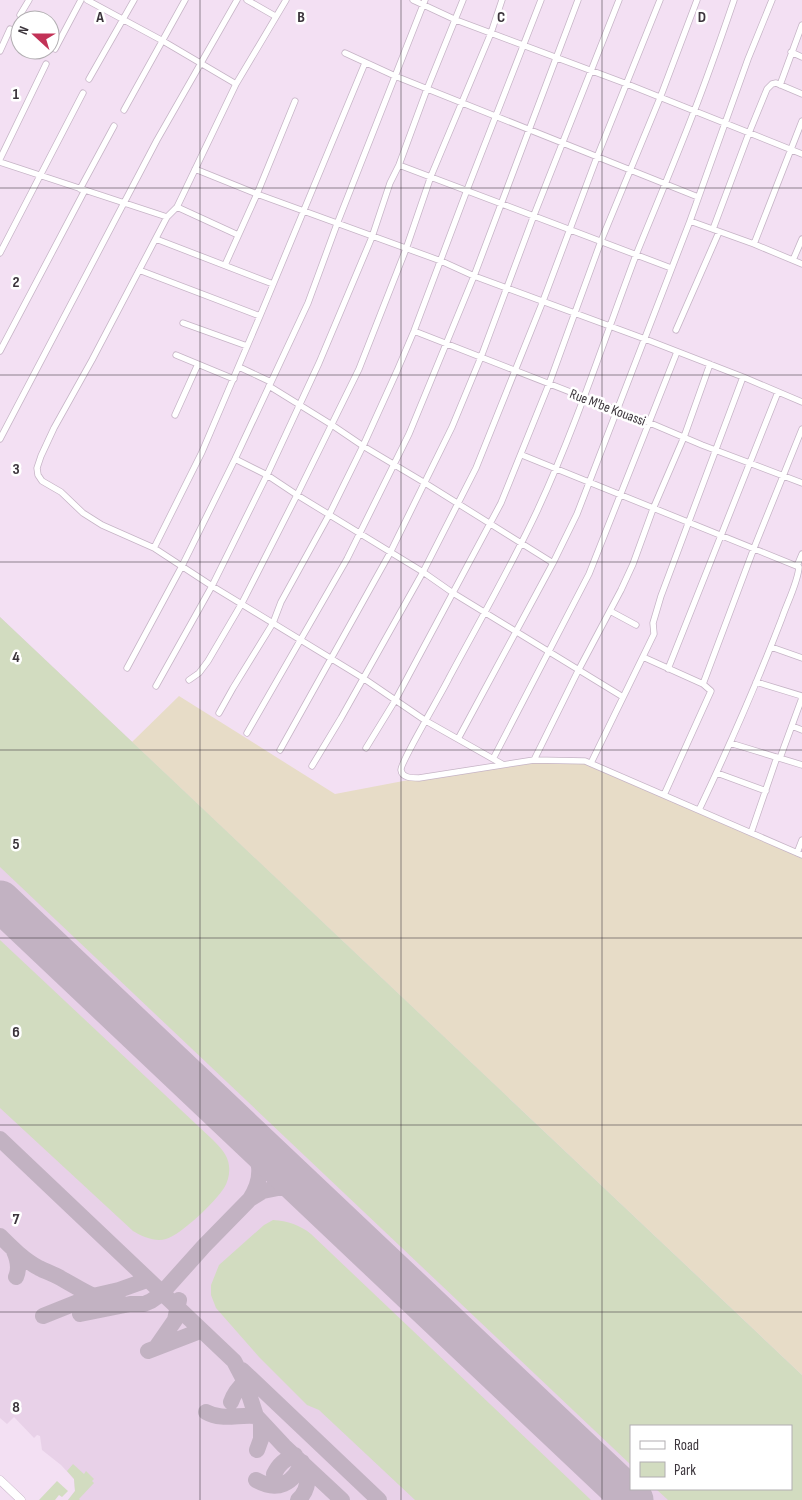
<svg xmlns="http://www.w3.org/2000/svg" width="802" height="1500" font-family="'Sofia Sans Condensed',sans-serif">
<style>
.built{fill:#e8d1e8;fill-rule:evenodd}
.industrial{fill:#e7dcc7}
.green{fill:#d2dcc0}
.lines{fill:none;stroke-linecap:round;stroke-linejoin:round}
.taxiway{stroke:#c2b2c2;stroke-width:16}
.runway{stroke:#c2b2c2;stroke-width:41}
.minor-casing{stroke:#c6b4c6;stroke-width:7}
.secondary-casing{stroke:#c6b4c6;stroke-width:9}
.minor{stroke:#fff;stroke-width:5.5}
.secondary{stroke:#fff;stroke-width:8}
.grid{fill:none;stroke:#3c353c;stroke-width:1;stroke-opacity:0.55}
.labels{text-anchor:middle;stroke-width:5;stroke-linejoin:round;paint-order:stroke}
.street-label{font-size:14px;fill:#3c353c;stroke:#fff}
.grid-label{font-size:16px;text-anchor:middle;font-weight:bold;fill:#3c353c;stroke:#fff;stroke-width:5;stroke-linejoin:round;paint-order:stroke}
</style>
<rect width="100%" height="100%" fill="#f3e0f3"/>
<path class="built" d="M 0,617 L 802,1375 L 802,1500 L 68,1500 L 75,1491 L 74,1479 L 61,1465 L 42,1450 L 40,1436 L 37,1435 L 34,1438 L 14,1417 L 7,1424 L 0,1418 ZM 631,1426 L 791,1426 L 791,1489 L 631,1489 Z"/>
<path class="industrial" d="M 179,696 L 335,794 L 419,778 L 534,760 L 585,761 L 802,855 L 802,1375 L 132,742 Z"/>
<path class="green" d="M 0,617 L 802,1375 L 802,1500 L 668,1500 L 656,1489 L 791,1489 L 791,1426 L 631,1426 L 631,1465 L 0,867 Z
M 0,940 L 213,1140 C 220,1147 228,1155 229,1166 C 230,1173 228,1182 224,1188 C 215,1202 182,1234 166,1239 C 155,1242 143,1237 133,1231 L 0,1108 Z
M 273,1220 C 288,1221 300,1225 311,1234 L 591,1500 L 415,1500 L 319,1410 L 307,1405 L 259,1357 L 216,1308 L 211,1295 L 211,1285 L 219,1265 L 264,1225 Z
M 73,1464 L 84,1474 L 86,1471 L 94,1479 L 92,1481 L 94,1483 L 79,1499 L 80,1500 L 68,1500 L 75,1491 L 74,1479 L 67,1471 Z
M 57,1481 L 68,1491 L 62,1497 L 59,1495 L 55,1500 L 39,1500 Z"/>
<g class="lines">
<path class="taxiway" d="M 248,1136 C 260,1159 265,1176 250,1199
M 0,1139 L 234,1361 L 245,1382 L 256,1416 L 284,1446 L 342,1500
M 0,1236 C 12,1248 24,1260 39,1268 C 47,1272 56,1275 64,1280 C 82,1290 99,1302 121,1303
M 14,1251 C 18,1260 20,1268 16,1277
M 80,1314 L 130,1304 L 144,1304 L 151,1301 L 161,1294 L 204,1246 L 250,1199 L 263,1191 L 283,1187 L 312,1196
M 43,1316 L 93,1296 L 119,1290 L 147,1280
M 157,1346 L 175,1320 L 179,1300
M 148,1351 L 200,1331
M 242,1370 L 379,1500
M 231,1402 C 234,1393 238,1388 245,1382
M 206,1412 C 222,1421 239,1414 256,1416
M 257,1450 L 261,1439 L 261,1422
M 274,1474 C 279,1464 284,1460 295,1455
M 256,1480 C 277,1492 294,1484 302,1462
M 298,1500 C 308,1491 309,1480 307,1468"/>
<path class="runway" d="M 0,901 L 633,1500"/>
<defs>
<path id="minor" d="M 87,0 L 163,41 L 236,84
M 247,0 L 275,16
M 286,0 L 236,84 L 177,207 L 167,217 L 92,360 L 54,428 L 41,456 L 37,468 L 38,475 L 42,481 L 61,492 L 83,513 L 102,525 L 154,548 L 212,586 L 363,678 L 426,721 L 502,764
M 413,0 L 456,20 L 627,84 L 802,154
M 734,0 C 721,38 708,76 693,114 C 675,161 655,208 636,255 C 604,340 576,427 538,509 C 511,567 479,622 449,678 C 443,691 400,763 401,770 C 402,778 412,778 419,778 L 534,760 L 585,761 L 802,855
M 20,15 L 29,0
M 55,49 L 81,0
M 0,51 L 10,29
M 791,52 L 802,57
M 345,53 L 395,76 L 698,197
M 89,79 L 134,0
M 780,85 L 802,25
M 124,110 L 185,0
M 0,159 L 46,64
M 0,162 L 167,217
M 399,165 L 671,268
M 195,169 L 257,194 L 295,101
M 80,189 L 114,126
M 177,207 L 238,235
M 690,221 L 754,244 L 802,264
M 713,229 L 749,133 L 767,89 L 772,84 L 776,83 L 802,94
M 156,239 L 273,284
M 754,244 L 802,121
M 0,253 L 83,93
M 793,260 L 802,239
M 225,265 L 257,194 L 441,261 L 474,276 L 645,339 L 743,377 L 802,402
M 139,270 L 260,316
M 183,323 L 247,346
M 676,330 L 719,232
M 414,331 L 650,423 L 702,445 L 802,483
M 0,351 L 85,190
M 176,355 L 234,379
M 239,367 L 271,382
M 269,386 L 332,425 L 363,446 L 425,483 L 553,563
M 175,415 L 198,364
M 0,439 L 157,140 L 237,0
M 522,455 L 799,567 C 798,582 787,603 782,618 C 757,683 729,747 699,810
M 235,459 L 267,475 L 297,495 L 423,572 L 453,593 L 623,697
M 154,548 L 202,452 L 260,316 L 365,63
M 797,566 L 802,554
M 610,611 L 636,625
M 771,647 L 802,658
M 643,657 L 703,684 L 711,691 L 664,795
M 127,668 L 182,566 L 235,459 L 308,303 L 337,224 L 425,0
M 668,669 L 778,392
M 189,680 L 199,673 L 208,661 L 242,603 L 297,495 L 359,369 L 406,249 L 431,176 L 491,33 L 502,0
M 756,682 L 802,696
M 703,684 L 754,548 L 802,429
M 156,686 L 212,586 L 267,475 L 319,363 L 372,237 L 390,183 L 399,165 L 427,89 L 463,0
M 219,713 L 233,688 L 273,623 L 281,602 L 329,515 L 363,446 L 397,371 L 414,331 L 467,190 L 541,0
M 792,726 L 802,730
M 247,733 L 347,559 L 409,434 L 474,276 L 578,0
M 458,739 L 553,563 L 577,514 L 690,221 L 748,59 L 772,0
M 730,743 L 802,765
M 366,748 L 396,699 L 501,503 L 549,384 L 601,241 L 660,98 L 697,0
M 280,750 L 390,553 L 452,427 L 481,357 L 534,215 L 619,0
M 780,758 L 802,698
M 493,759 L 589,574 L 677,352
M 534,760 L 578,671 L 621,590 L 633,564 L 653,509 L 684,437 L 710,364
M 591,763 L 652,638 L 654,634 L 653,623 L 661,596 L 743,377
M 312,766 L 341,718 L 423,572 L 476,468 L 543,301 L 597,157 L 660,0
M 717,773 L 766,791
M 751,833 L 777,757
M 797,853 L 802,840"/>
<path id="secondary" d="M 0,1480 L 21,1500"/>
</defs>
<use href="#minor" class="minor-casing"/>
<use href="#secondary" class="secondary-casing"/>
<use href="#minor" class="minor"/>
<use href="#secondary" class="secondary"/>
</g>
<path class="grid" d="M 200,0 L 200,1500M 401,0 L 401,1500M 602,0 L 602,1500M 0,188 L 802,188M 0,375 L 802,375M 0,562 L 802,562M 0,750 L 802,750M 0,938 L 802,938M 0,1125 L 802,1125M 0,1312 L 802,1312"/>
<g class="labels">
<g class="street-label">
<text transform="translate(608 407) rotate(21)" y="5">Rue M'be Kouassi</text>
</g>
</g>
<g class="grid-label">
<text x="100" y="22">A</text>
<text x="301" y="22">B</text>
<text x="501" y="22">C</text>
<text x="702" y="22">D</text>
<text x="16" y="99">1</text>
<text x="16" y="287">2</text>
<text x="16" y="474">3</text>
<text x="16" y="662">4</text>
<text x="16" y="849">5</text>
<text x="16" y="1037">6</text>
<text x="16" y="1224">7</text>
<text x="16" y="1412">8</text>
</g>
<rect x="630" y="1425" width="162" height="65" fill="#ffffff" stroke="#b1aeb1"/>
<rect x="640" y="1441" width="25" height="8" fill="#ffffff" stroke="#b1aeb1"/>
<text x="674" y="1450" font-size="15" fill="#3c353c">Road</text>
<rect x="640" y="1462" width="25" height="15" fill="#d2dcc0" stroke="#b1aeb1"/>
<text x="674" y="1475" font-size="15" fill="#3c353c">Park</text>
<g transform="translate(35 35) rotate(291)"><circle r="24" fill="#ffffff" stroke="#b1aeb1"/>
<path d="M0-4L9 19L0 12L-9 19Z" fill="#c23257"/>
<text y="-8" font-size="14" font-weight="bold" text-anchor="middle" fill="#3c353c">N</text>
</g>
</svg>
